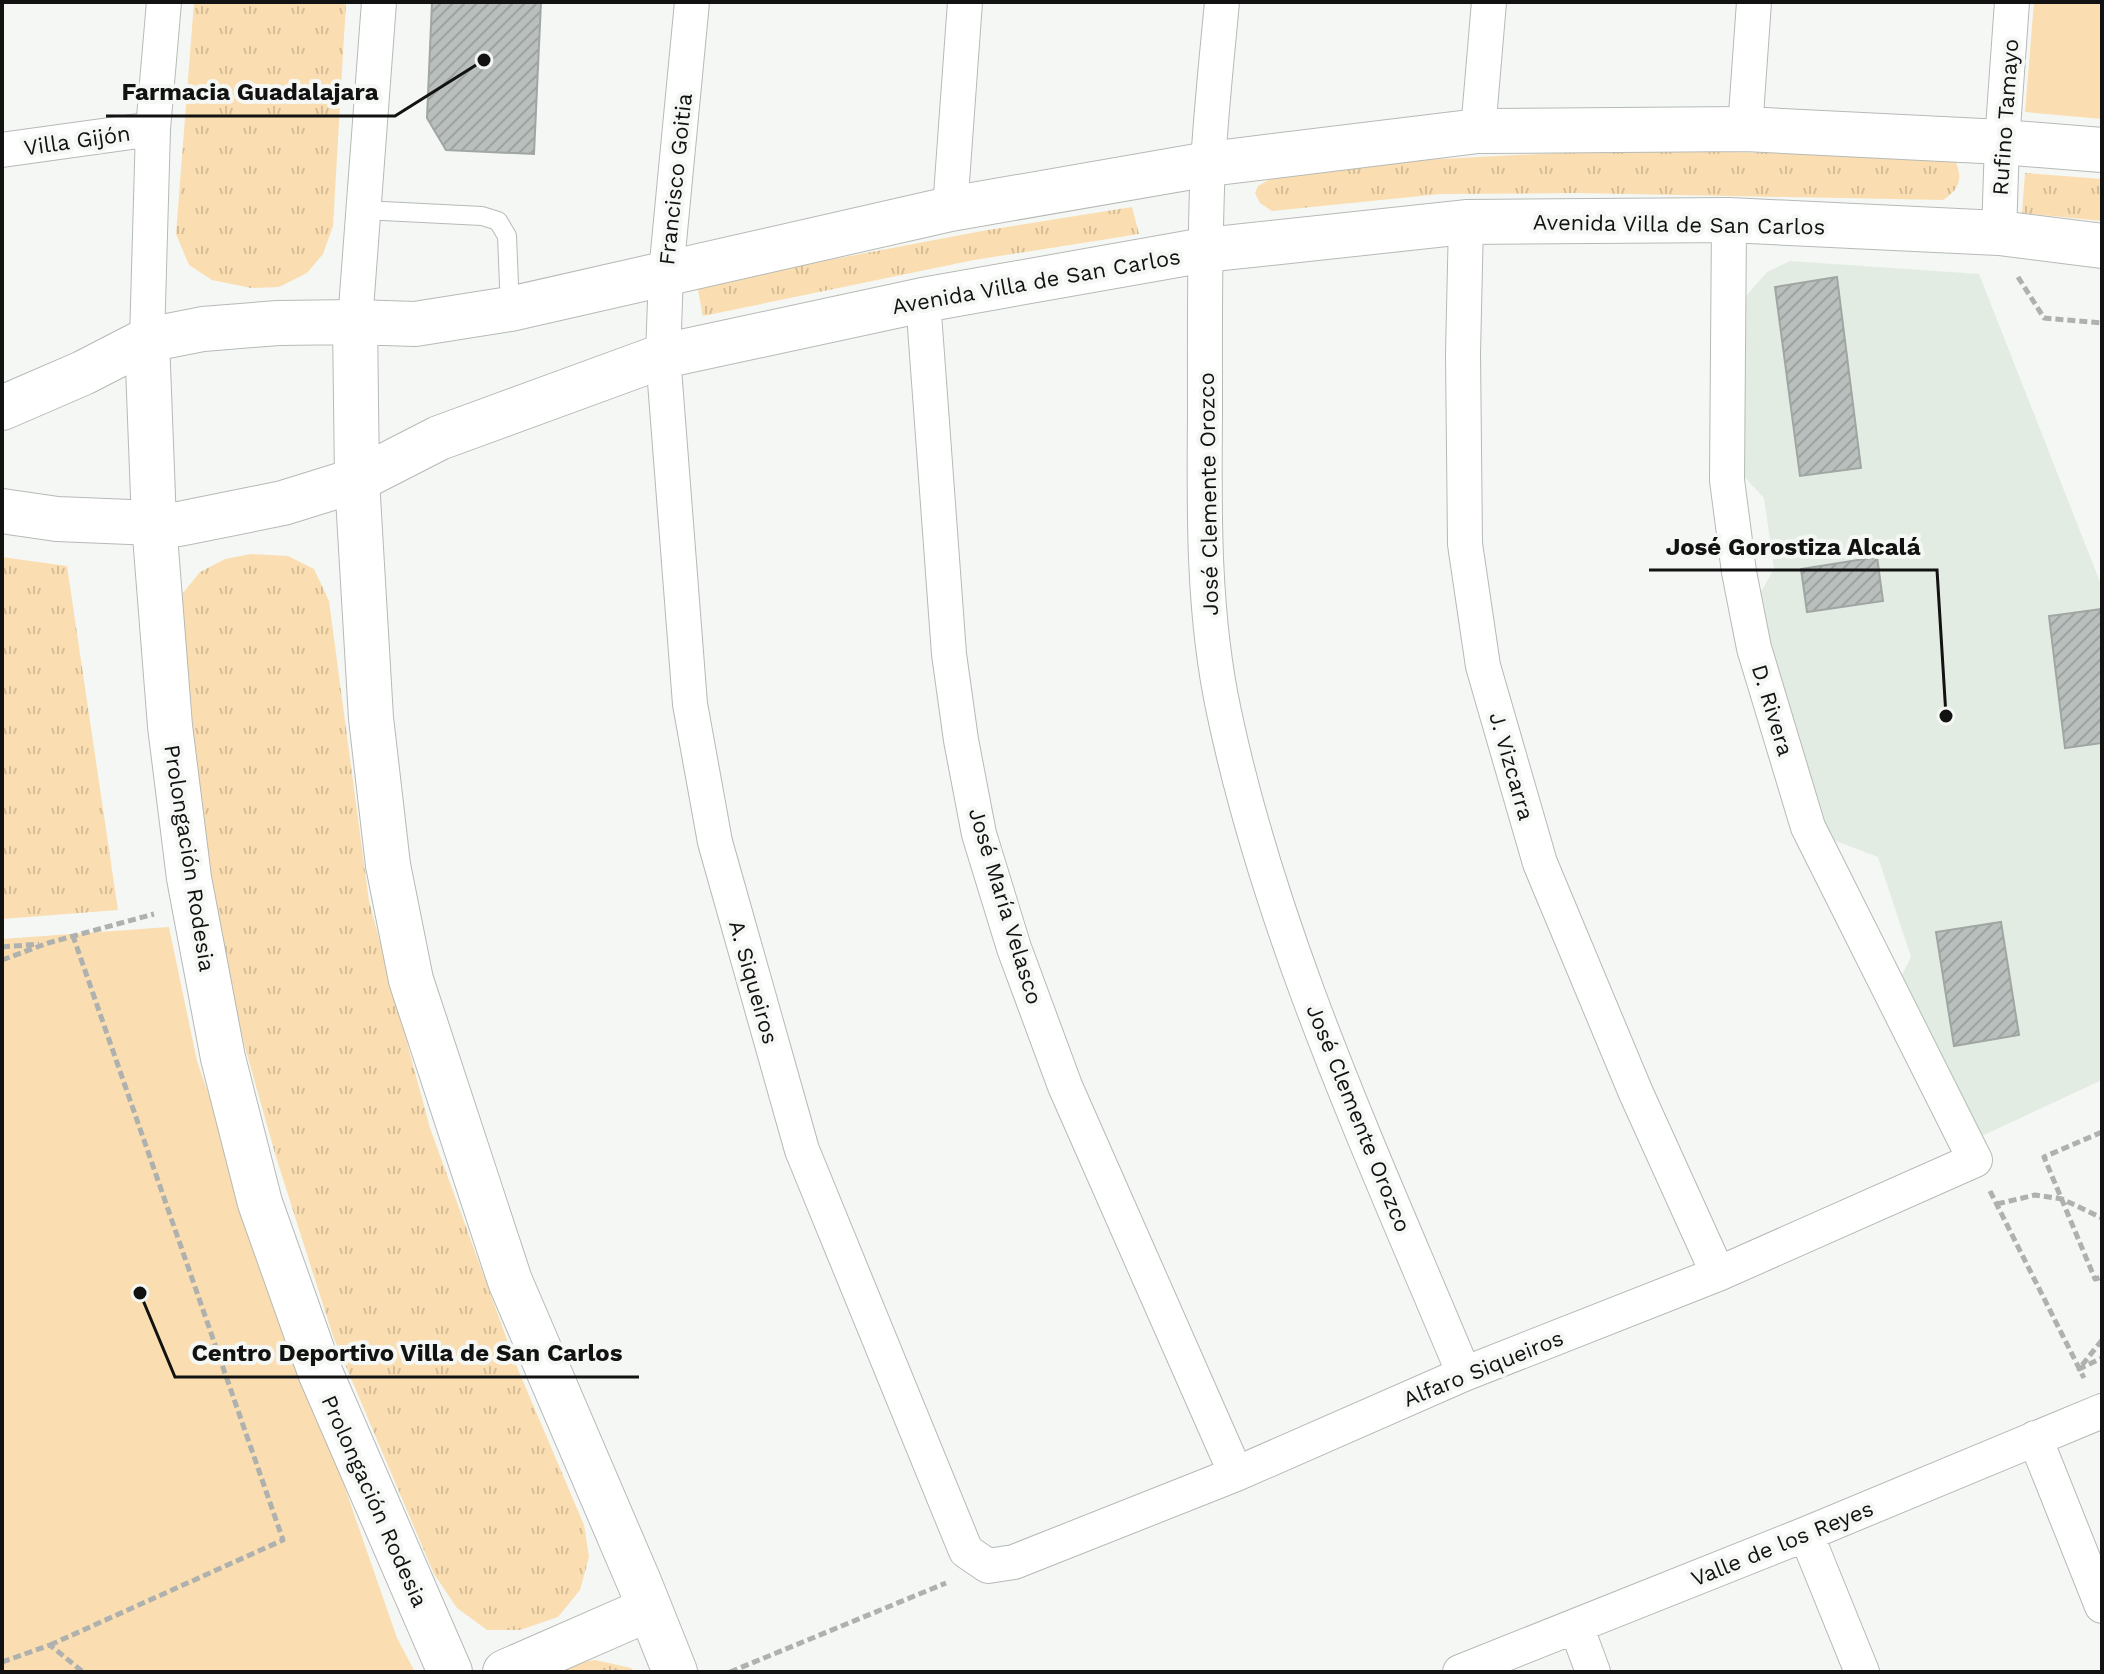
<svg xmlns="http://www.w3.org/2000/svg" width="2104" height="1674" font-family="'Work Sans',sans-serif">
<style>
.built{fill:#e3ece2}
.grass{fill:url(#grass-tufts)}
.park{fill:#fadeb1}
.building{fill:url(#building-hatch);stroke:#a0a6a4;stroke-width:2}
.lines{fill:none;stroke-linecap:round;stroke-linejoin:round}
.service-casing{stroke:#b6bab6;stroke-width:20}
.minor-casing{stroke:#b6bab6;stroke-width:36}
.tertiary-casing{stroke:#b6bab6;stroke-width:46}
.path{stroke:#aeb1ae;stroke-width:5;stroke-dasharray:8 4;stroke-linecap:butt}
.service{stroke:#fff;stroke-width:18}
.minor{stroke:#fff;stroke-width:34}
.tertiary{stroke:#fff;stroke-width:44}
.labels{text-anchor:middle;stroke-width:8;stroke-linejoin:round;paint-order:stroke}
.street-label{font-size:22px;fill:#111211;stroke:#f4f7f3}
.leader{fill:none;stroke:#111211;stroke-width:3}
.callout-dot{fill:#111211;stroke:#f4f7f3;stroke-width:3}
.callout-label{font-size:24px;text-anchor:middle;font-weight:bold;fill:#111211;stroke:#f4f7f3;stroke-width:8;stroke-linejoin:round;paint-order:stroke}
</style>
<defs>
<pattern id="grass-tufts" width="24" height="20" patternUnits="userSpaceOnUse" patternTransform="scale(2)"><rect width="24" height="20" fill="#fadeb1"/><path d="M3 7l-1-3M5 7V3M7 7l1-3M15 17l-1-3M17 17v-4M19 17l1-3" fill="none" stroke="#d5bd97"/></pattern>
<pattern id="building-hatch" width="6" height="6" patternUnits="userSpaceOnUse" patternTransform="scale(2)"><rect width="6" height="6" fill="#b9bfbd"/><path d="M-1 1l2-2M0 6l6-6M5 7l2-2" fill="none" stroke="#9ea3a1"/></pattern>
</defs>
<rect width="100%" height="100%" fill="#f4f7f3"/>
<path class="built" d="M 1790,261 L 1979,274 L 2102,587 L 2102,1080 L 1973,1140 L 1895,989 L 1911,957 L 1878,857 L 1823,836 L 1758,597 L 1774,569 L 1764,498 L 1737,469 L 1746,296 L 1767,272 Z"/>
<path class="grass" d="M 194,2 L 346,2 L 333,226 L 323,254 L 307,273 L 279,287 L 251,288 L 212,280 L 189,265 L 176,234 Z
M 1614,150 L 1953,156 C 1963,176 1962,188 1943,200 L 1577,193 L 1441,194 L 1272,211 L 1260,203 L 1255,193 L 1258,186 L 1272,178 L 1421,160 Z
M 2025,173 L 2102,179 L 2102,221 L 2022,213 Z
M 1132,207 L 1139,234 L 974,260 L 703,316 L 697,285 L 982,231 Z
M 251,554 L 288,556 L 314,569 L 329,601 L 369,901 L 430,1128 L 517,1367 L 584,1525 L 589,1557 L 580,1590 L 558,1617 L 520,1630 L 487,1630 L 457,1608 L 434,1574 L 333,1336 L 276,1157 L 221,962 L 173,638 L 179,598 L 200,572 L 225,559 Z
M 2,557 L 67,566 L 118,910 L 2,919 Z
M 595,1660 L 631,1668 L 634,1672 L 555,1672 L 566,1665 Z"/>
<path class="park" d="M 2034,2 L 2102,2 L 2102,119 L 2025,112 Z
M 169,927 L 197,1061 L 397,1638 L 415,1672 L 2,1672 L 2,939 Z"/>
<path class="building" d="M 432,2 L 541,2 L 534,154 L 446,150 L 427,118 Z
M 1837,277 L 1861,468 L 1800,476 L 1775,287 Z
M 1877,557 L 1883,601 L 1807,612 L 1801,569 Z
M 2102,609 L 2102,743 L 2065,748 L 2049,616 Z
M 2001,922 L 2019,1035 L 1954,1046 L 1936,932 Z"/>
<g class="lines">
<defs>
<path id="service" d="M 363,210 L 482,216 L 498,221 L 507,236 L 510,309"/>
<path id="minor" d="M 692,2 L 666,273 L 663,356 L 690,704 L 715,842 L 802,1150 L 966,1551 L 988,1566 L 1014,1562 L 1236,1474 L 1464,1374 L 1718,1274 L 1975,1160 L 1808,827 L 1754,648 L 1739,572 L 1727,480 L 1729,220
M 1222,2 C 1217,56 1211,111 1208,165 C 1204,248 1205,331 1205,414 C 1204,513 1203,615 1224,712 C 1272,940 1375,1160 1464,1374
M 1745,129 L 1754,2
M 1478,131 L 1489,2
M 2,150 L 153,129
M 950,209 L 965,2
M 1466,222 L 1463,354 L 1465,544 L 1483,666 L 1540,863 L 1636,1093 L 1718,1274
M 1999,233 L 2002,142 L 2012,2
M 923,300 L 949,654 L 961,740 L 979,834 L 1014,948 L 1065,1086 L 1236,1474
M 355,322 L 379,2
M 147,340 L 153,129 L 164,2
M 2035,1438 L 2102,1606
M 1806,1534 L 1862,1672
M 1576,1626 L 1593,1672
M 1460,1672 L 1806,1534 L 2102,1411"/>
<path id="tertiary" d="M 355,322 L 357,480 L 371,718 L 388,865 L 411,980 L 510,1281 L 639,1582 L 675,1672
M 147,340 L 154,523 L 170,726 L 189,878 L 223,1058 L 260,1203 L 320,1372 L 450,1672
M 2,408 L 83,373 L 147,340 L 203,329 L 278,323 L 355,322 L 415,324 L 510,309 L 950,209 L 1209,164 L 1478,131 L 1745,129 L 2002,142 L 2102,150
M 2,511 L 57,519 L 179,524 L 283,503 L 357,480 L 439,438 L 663,356 L 923,300 L 1205,250 L 1466,222 L 1729,220 L 1999,233 L 2102,246
M 505,1672 L 649,1609"/>
</defs>
<use href="#service" class="service-casing"/>
<use href="#minor" class="minor-casing"/>
<use href="#tertiary" class="tertiary-casing"/>
<path class="path" d="M 2018,277 L 2044,318 L 2102,323
M 2,947 L 39,944
M 2,960 L 48,943 L 154,914
M 2102,1132 L 2044,1157 L 2095,1279 L 2102,1277
M 1990,1191 L 2084,1378
M 1997,1204 L 2035,1195 L 2062,1199 L 2102,1218
M 2102,1340 L 2079,1369 L 2102,1358
M 50,1645 L 283,1540 L 73,936
M 2,1662 L 50,1645 L 83,1672
M 730,1672 L 946,1583"/>
<use href="#service" class="service"/>
<use href="#minor" class="minor"/>
<use href="#tertiary" class="tertiary"/>
</g>
<g class="labels">
<g class="street-label">
<text transform="translate(2005 117) rotate(-86)" y="8">Rufino Tamayo</text>
<text transform="translate(77 140) rotate(-8)" y="8">Villa Gijón</text>
<text transform="translate(675 179) rotate(-84)" y="8">Francisco Goitia</text>
<text transform="translate(1679 224) rotate(1)" y="8">Avenida Villa de San Carlos</text>
<text transform="translate(1036 281) rotate(-10)" y="8">Avenida Villa de San Carlos</text>
<text transform="translate(1208 494) rotate(-91)" y="8">José Clemente Orozco</text>
<text transform="translate(1773 710) rotate(73)" y="8">D. Rivera</text>
<text transform="translate(1512 766) rotate(74)" y="8">J. Vizcarra</text>
<text transform="translate(190 858) rotate(81)" y="8">Prolongación Rodesia</text>
<text transform="translate(1006 906) rotate(73)" y="8">José María Velasco</text>
<text transform="translate(754 982) rotate(74)" y="8">A. Siqueiros</text>
<text transform="translate(1359 1118) rotate(68)" y="8">José Clemente Orozco</text>
<text transform="translate(1483 1368) rotate(-22)" y="8">Alfaro Siqueiros</text>
<text transform="translate(375 1501) rotate(66)" y="8">Prolongación Rodesia</text>
<text transform="translate(1782 1543) rotate(-22)" y="8">Valle de los Reyes</text>
</g>
</g>
<path class="leader" d="M484 60L395 116H106M1946 716L1937 570H1649M140 1293L175 1377H639"/>
<g class="callout-dot">
<circle cx="484" cy="60" r="8"/>
<circle cx="1946" cy="716" r="8"/>
<circle cx="140" cy="1293" r="8"/>
</g>
<g class="callout-label">
<text x="250" y="100">Farmacia Guadalajara</text>
<text x="1793" y="555">José Gorostiza Alcalá</text>
<text x="407" y="1361">Centro Deportivo Villa de San Carlos</text>
</g>
<rect width="2104" height="1674" fill="none" stroke="#111211" stroke-width="8"/>
</svg>
